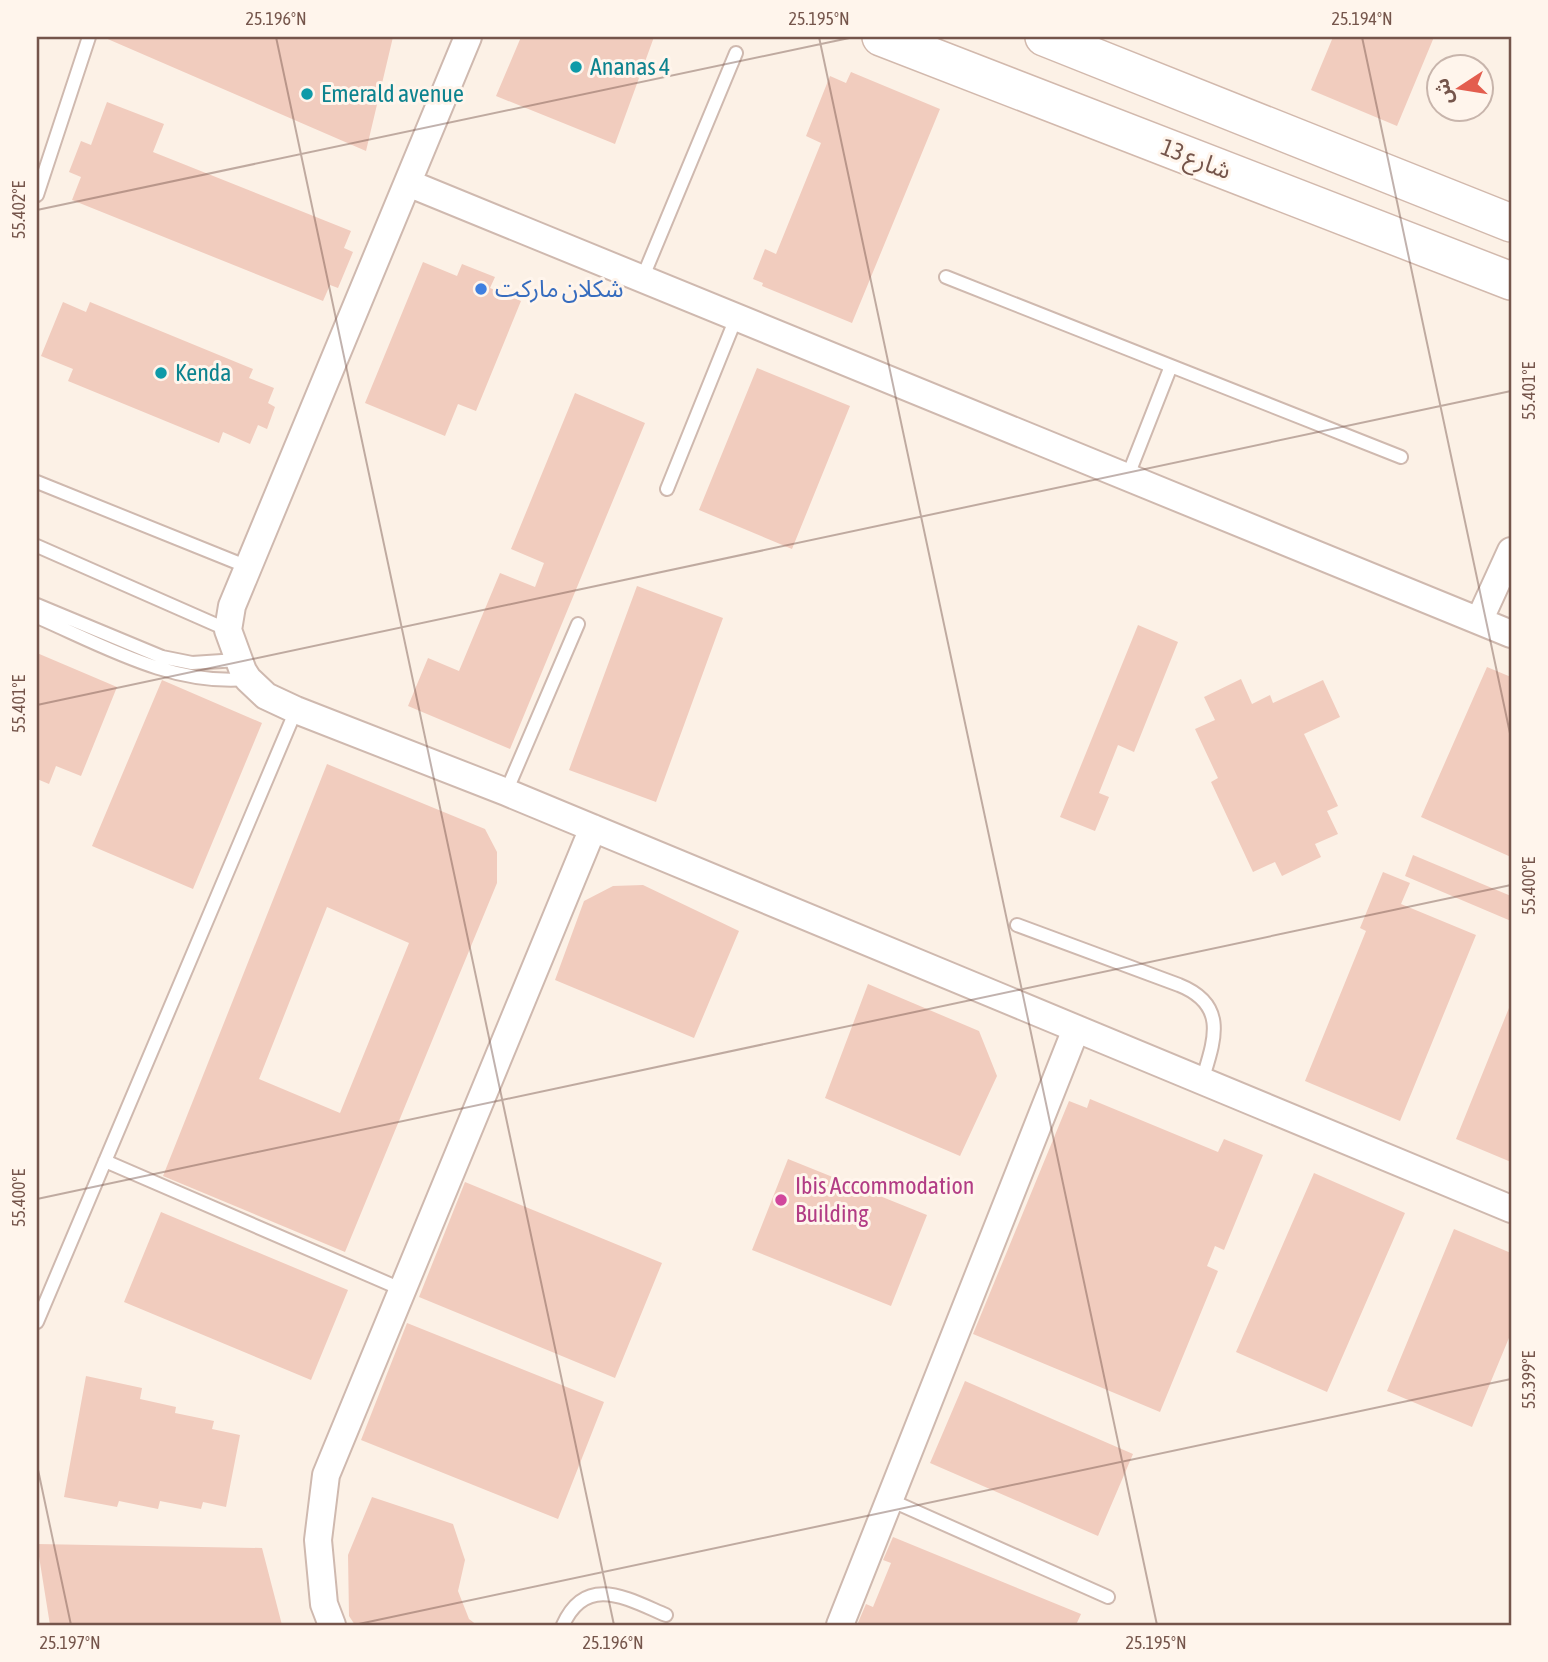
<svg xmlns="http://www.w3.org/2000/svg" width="1548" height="1662" font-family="'Asap Condensed','Noto Sans Arabic',sans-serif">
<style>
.building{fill:#f1ccbe;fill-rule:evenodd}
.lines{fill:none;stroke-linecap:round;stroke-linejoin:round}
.lane-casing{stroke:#cfb9af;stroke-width:16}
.street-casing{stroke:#cfb9af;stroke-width:30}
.secondary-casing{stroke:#d2b9ad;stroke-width:40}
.lane{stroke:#fff;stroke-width:12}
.street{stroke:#fff;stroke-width:26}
.secondary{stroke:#fff;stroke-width:37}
.ticks{fill:none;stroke:#75554b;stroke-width:2;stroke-opacity:0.45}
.culture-dot{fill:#0f9aa8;stroke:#fff5ec;stroke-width:2.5}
.shop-dot{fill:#3f7fe0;stroke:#fff5ec;stroke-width:2.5}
.hotel-dot{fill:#d1479c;stroke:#fff5ec;stroke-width:2.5}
.labels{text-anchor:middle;stroke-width:6;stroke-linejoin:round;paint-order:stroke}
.culture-label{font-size:24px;fill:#0d838f;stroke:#fff5ec;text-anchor:start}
.street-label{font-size:24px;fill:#75554b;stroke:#fff5ec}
.shop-label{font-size:24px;fill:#366cbe;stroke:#fff5ec;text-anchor:start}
.hotel-label{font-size:24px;fill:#b23c85;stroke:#fff5ec;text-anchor:start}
.neatline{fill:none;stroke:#75554b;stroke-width:2.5}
.ticks-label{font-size:18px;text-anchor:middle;fill:#75554b}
</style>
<rect width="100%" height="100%" fill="#fcf1e6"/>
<path class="building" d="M 103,37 L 393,37 L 366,151 Z
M 521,37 L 654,37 L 615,144 L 496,96 Z
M 1333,37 L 1434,37 L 1397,126 L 1311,90 Z
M 851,72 L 940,109 L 852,323 L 762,286 L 763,283 L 753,279 L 765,249 L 776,254 L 821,143 L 806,136 L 830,76 L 846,83 Z
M 107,102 L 164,124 L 153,152 L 351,231 L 344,248 L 353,252 L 338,288 L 330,285 L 323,301 L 72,200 L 81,177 L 69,172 L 81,141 L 91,145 Z
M 423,262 L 457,276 L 462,264 L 495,277 L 490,288 L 521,301 L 476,411 L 458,404 L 445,436 L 365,403 Z
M 63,302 L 86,312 L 90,302 L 253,369 L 249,378 L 274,388 L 268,403 L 275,407 L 267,429 L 258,425 L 250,444 L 223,432 L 219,443 L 68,381 L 73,369 L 41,356 Z
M 757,368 L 850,406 L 792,549 L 699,510 Z
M 575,393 L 645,423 L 510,749 L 408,706 L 428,658 L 459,671 L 500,573 L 535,587 L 544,563 L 511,549 Z
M 637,586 L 723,618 L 656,802 L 569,770 Z
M 1138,625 L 1178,642 L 1134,752 L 1118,745 L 1099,793 L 1109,797 L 1095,831 L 1060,817 Z
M 37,653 L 117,687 L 81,776 L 56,766 L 49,784 L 37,779 Z
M 1487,667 L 1511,677 L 1511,857 L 1421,817 Z
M 1241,679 L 1252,704 L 1270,695 L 1273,703 L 1323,680 L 1340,717 L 1304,734 L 1338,806 L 1327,811 L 1338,834 L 1315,844 L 1321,857 L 1282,876 L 1275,862 L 1253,872 L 1211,782 L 1218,778 L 1195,729 L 1215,720 L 1204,697 Z
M 162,680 L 262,723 L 193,889 L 92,846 Z
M 327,764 L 485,829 L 497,852 L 497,883 L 345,1252 L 163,1176 ZM 327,907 L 409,943 L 340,1113 L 259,1079 Z
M 1413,855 L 1511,896 L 1511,921 L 1405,876 Z
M 1383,872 L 1410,883 L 1401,904 L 1476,935 L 1400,1121 L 1305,1081 L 1366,931 L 1360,928 Z
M 643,885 L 739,931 L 694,1038 L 555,980 L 584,901 L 613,886 Z
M 868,984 L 979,1031 L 997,1076 L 960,1156 L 825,1098 Z
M 1511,1003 L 1511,1162 L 1456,1139 Z
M 1090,1099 L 1218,1152 L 1224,1139 L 1263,1155 L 1224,1250 L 1215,1246 L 1207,1266 L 1218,1271 L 1160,1412 L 973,1334 L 1069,1101 L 1087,1108 Z
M 788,1159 L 927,1215 L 891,1306 L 752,1250 Z
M 1314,1173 L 1405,1213 L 1327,1392 L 1236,1352 Z
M 465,1182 L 662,1263 L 615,1378 L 419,1297 Z
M 161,1212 L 348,1290 L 311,1380 L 124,1302 Z
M 1454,1229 L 1511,1253 L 1511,1333 L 1472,1427 L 1387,1391 Z
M 407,1323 L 604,1402 L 558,1519 L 361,1440 Z
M 86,1376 L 142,1388 L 140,1399 L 176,1407 L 175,1413 L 214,1421 L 212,1429 L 240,1435 L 226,1507 L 203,1502 L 201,1509 L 160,1501 L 158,1509 L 119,1501 L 117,1507 L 64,1497 Z
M 965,1381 L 1133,1454 L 1098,1536 L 930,1463 Z
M 372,1497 L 453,1524 L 465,1560 L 458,1591 L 469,1619 L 477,1625 L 355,1625 L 349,1616 L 348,1555 Z
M 893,1537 L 1081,1614 L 1076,1625 L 940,1625 L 934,1623 L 932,1625 L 857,1625 L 866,1604 L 873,1607 L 891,1563 L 883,1560 Z
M 37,1544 L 262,1548 L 282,1625 L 50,1625 Z"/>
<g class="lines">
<defs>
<path id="lane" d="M 37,195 L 89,37
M 946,277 L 1401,457
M 642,279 L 736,53
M 1127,478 L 1171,366
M 37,482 L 248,567
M 667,489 L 736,318
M 37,546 L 228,630
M 37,605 L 162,657 L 192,663 L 237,660
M 37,617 C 104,646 172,686 248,679
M 506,792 L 578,624
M 1017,925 L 1179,985 C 1229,1005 1214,1041 1202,1081
M 105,1161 L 401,1289
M 37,1322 L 296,710
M 890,1500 L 1108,1597
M 563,1625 C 586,1573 628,1599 666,1615"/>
<path id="street" d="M 468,37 L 232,606 L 228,630 L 243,671 L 248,679 L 266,696 L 296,710 L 506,792 L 1511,1209
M 408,183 L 1511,634
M 1479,621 L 1511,551
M 332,1625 L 324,1604 L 318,1540 L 326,1475 L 593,828
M 840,1625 L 1076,1029"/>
<path id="secondary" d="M 881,37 L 1511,281
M 1044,37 L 1511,223"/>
</defs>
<use href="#lane" class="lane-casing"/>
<use href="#street" class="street-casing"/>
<use href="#secondary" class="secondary-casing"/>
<use href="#lane" class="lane"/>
<use href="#street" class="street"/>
<use href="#secondary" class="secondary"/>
</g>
<path class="ticks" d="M 276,37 L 614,1625M 819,37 L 1157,1625M 1362,37 L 1511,738M 37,210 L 854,37M 37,705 L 1511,391M 37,1199 L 1511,885M 37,1465 L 71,1625M 354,1625 L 1511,1379"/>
<g class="culture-dot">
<circle cx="576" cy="67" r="7"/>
<circle cx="307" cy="94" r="7"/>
<circle cx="161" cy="373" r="7"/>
</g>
<circle class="shop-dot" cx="481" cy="289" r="7"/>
<circle class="hotel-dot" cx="781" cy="1200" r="7"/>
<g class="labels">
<g class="culture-label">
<text x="590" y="75">Ananas 4</text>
<text x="321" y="102">Emerald avenue</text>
<text x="175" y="381">Kenda</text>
</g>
<g class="street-label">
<text transform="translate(1196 159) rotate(21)" y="8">شارع 13</text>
</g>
<g class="shop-label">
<text x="495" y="297">شكلان ماركت</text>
</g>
<g class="hotel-label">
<text x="795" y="1194">Ibis Accommodation<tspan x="795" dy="28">Building</tspan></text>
</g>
</g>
<rect width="1548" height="1662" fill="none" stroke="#fff5ec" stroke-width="77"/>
<g transform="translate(1460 88) rotate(258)"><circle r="33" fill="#fff5ec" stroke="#c8b5ac" stroke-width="2"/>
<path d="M0-5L12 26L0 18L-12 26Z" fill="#e35d4e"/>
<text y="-10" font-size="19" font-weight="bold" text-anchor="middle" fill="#75554b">ش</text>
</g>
<rect x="38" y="38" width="1472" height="1586" class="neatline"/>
<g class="ticks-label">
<text x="276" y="25">25.196°N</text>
<text x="819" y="25">25.195°N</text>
<text x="1362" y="25">25.194°N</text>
<text transform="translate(19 210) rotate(-90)" y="6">55.402°E</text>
<text transform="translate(1529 391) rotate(-90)" y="6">55.401°E</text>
<text transform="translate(19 704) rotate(-90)" y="6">55.401°E</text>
<text transform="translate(1529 886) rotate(-90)" y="6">55.400°E</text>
<text transform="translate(19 1198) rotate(-90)" y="6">55.400°E</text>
<text transform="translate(1529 1380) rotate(-90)" y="6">55.399°E</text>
<text x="70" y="1649">25.197°N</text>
<text x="613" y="1649">25.196°N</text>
<text x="1156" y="1649">25.195°N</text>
</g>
</svg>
